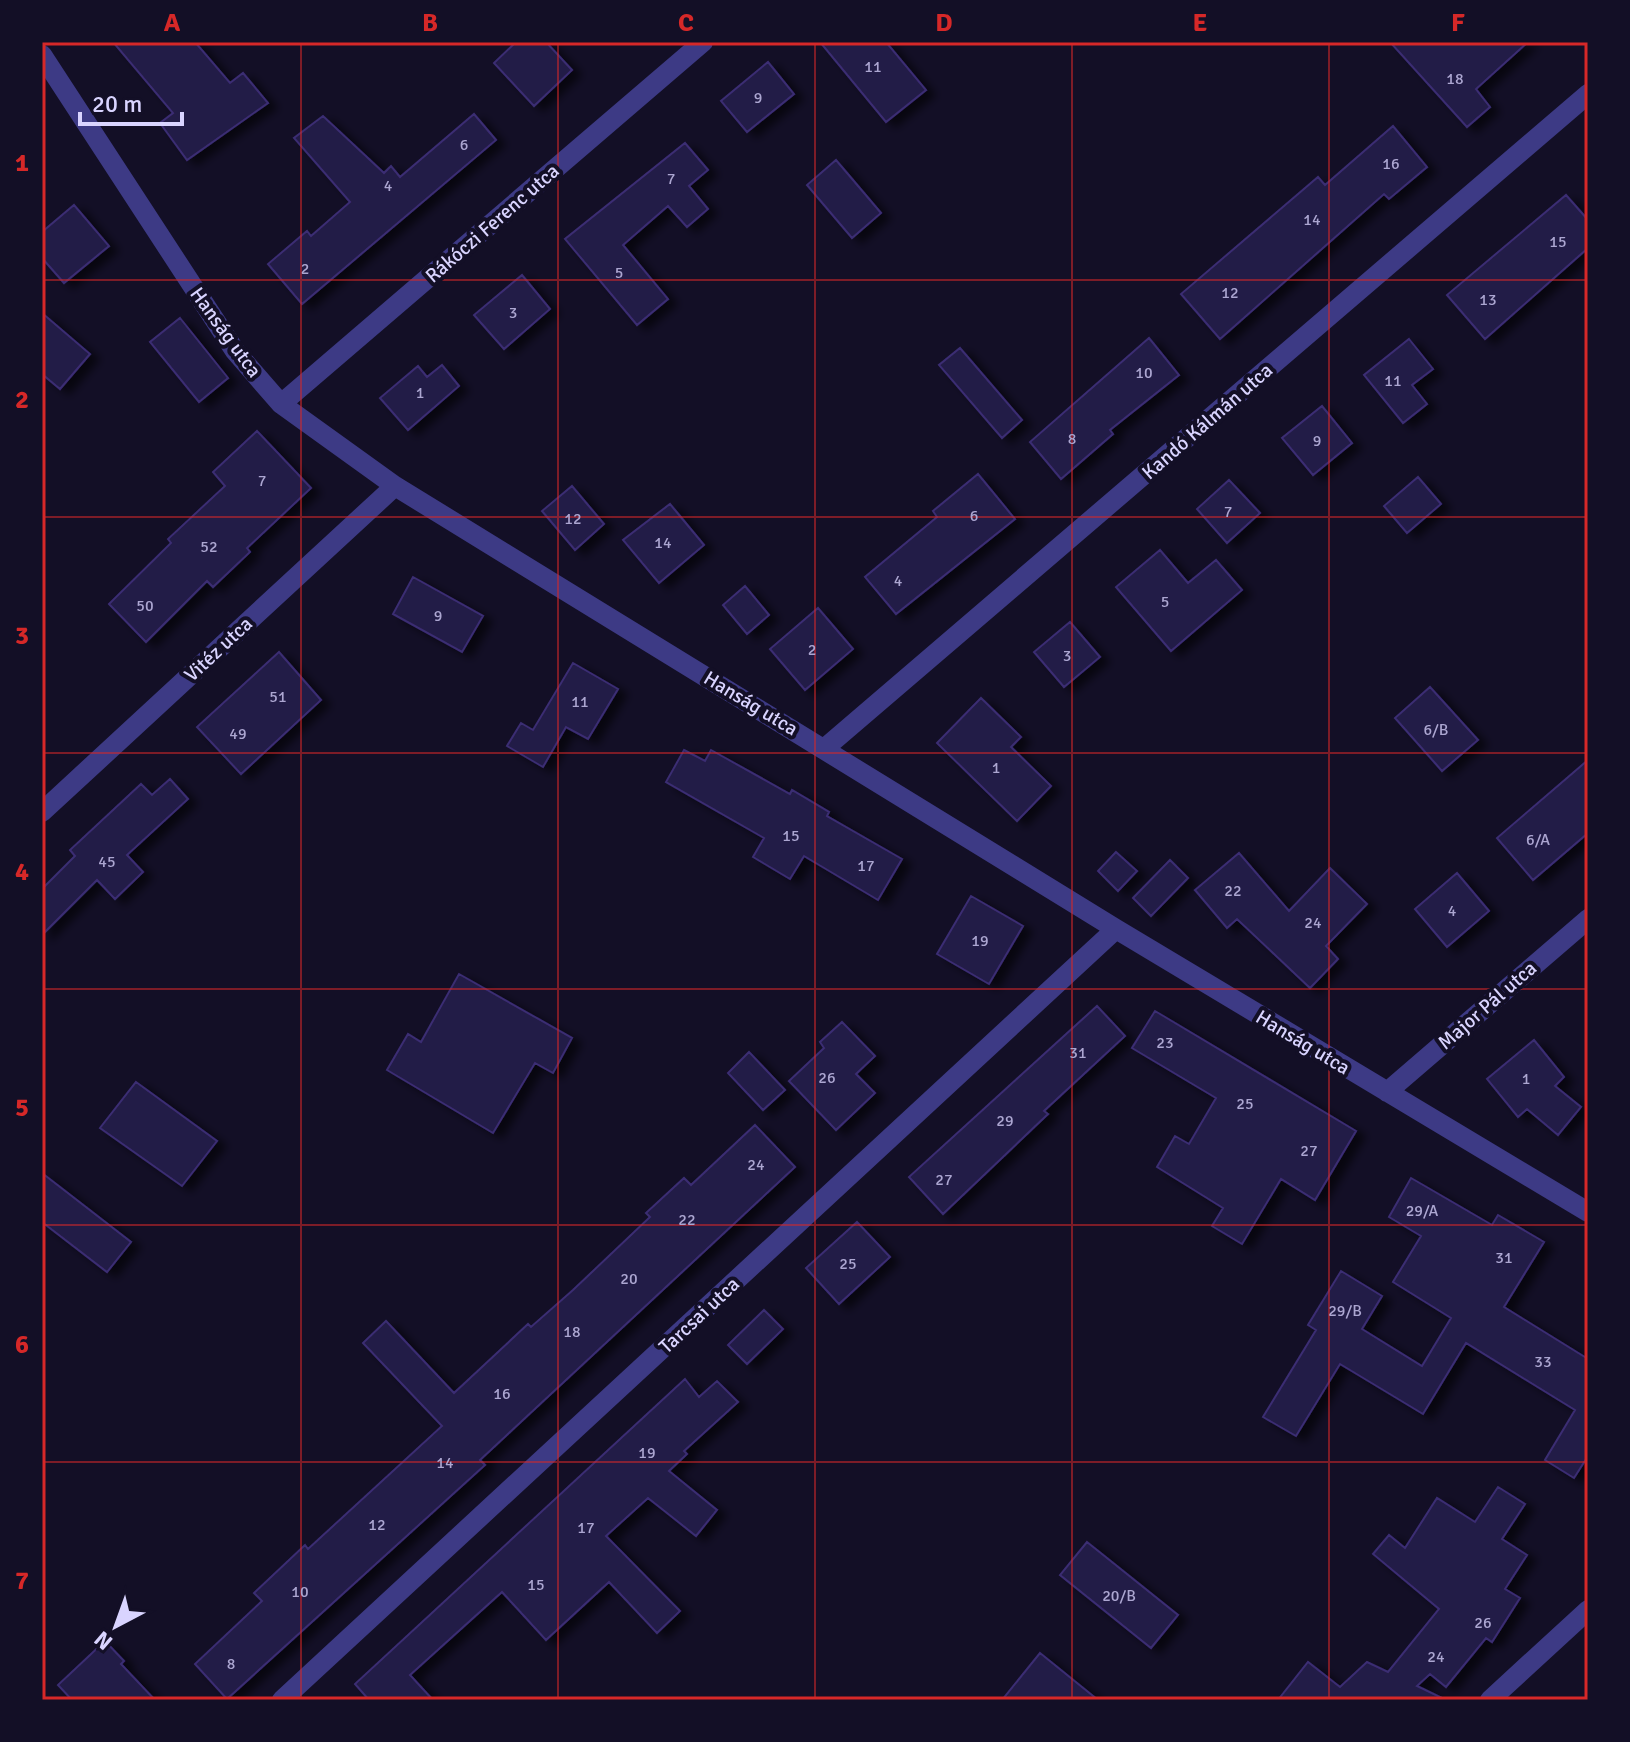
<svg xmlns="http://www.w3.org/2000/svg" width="1630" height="1742" font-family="Signika,sans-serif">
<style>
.building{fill:#241b47;stroke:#3b2d73;stroke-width:2;filter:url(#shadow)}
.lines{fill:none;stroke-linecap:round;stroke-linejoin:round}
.street{stroke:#3d3a85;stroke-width:20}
.grid{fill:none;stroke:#d62828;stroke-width:2;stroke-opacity:0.55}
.labels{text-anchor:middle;stroke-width:8;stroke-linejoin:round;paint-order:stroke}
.number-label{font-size:16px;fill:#aca6d1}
.street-label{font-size:20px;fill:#d9d4ff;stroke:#130f26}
.neatline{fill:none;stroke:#d62828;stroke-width:3}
.grid-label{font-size:26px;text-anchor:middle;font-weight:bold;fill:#d62828}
</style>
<defs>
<filter id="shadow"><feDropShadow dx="9" dy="5" stdDeviation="4" flood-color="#0009"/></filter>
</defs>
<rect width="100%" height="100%" fill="#130f26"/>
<path class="building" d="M 113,42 L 195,42 L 230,83 L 243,73 L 268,103 L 187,160 L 160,123 L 173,113 Z
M 516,42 L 546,42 L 572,70 L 534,106 L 494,63 Z
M 820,42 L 886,42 L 926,90 L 886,122 Z
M 1390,42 L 1528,42 L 1476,89 L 1490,107 L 1467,127 Z
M 768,62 L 794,94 L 747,132 L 721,101 Z
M 474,114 L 496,140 L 302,304 L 268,264 L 307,231 L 311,236 L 350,202 L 294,138 L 323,116 L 384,173 L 391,166 L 400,177 Z
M 1393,126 L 1427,167 L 1389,199 L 1384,194 L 1220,339 L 1181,294 L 1318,177 L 1325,185 Z
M 685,143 L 708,170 L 689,186 L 708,209 L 687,227 L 668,206 L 623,245 L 668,299 L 637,325 L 565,239 Z
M 836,160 L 881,213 L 852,238 L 807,185 Z
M 1566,195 L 1588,220 L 1588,248 L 1485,339 L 1447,295 Z
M 74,205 L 109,246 L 64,283 L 42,258 L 42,232 Z
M 522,275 L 550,309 L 504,349 L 474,315 Z
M 42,313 L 90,354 L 60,389 L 42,374 Z
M 180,318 L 228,378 L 199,402 L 150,342 Z
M 1149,338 L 1179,375 L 1110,430 L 1113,434 L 1061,479 L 1030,442 Z
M 1409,339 L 1433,369 L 1412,385 L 1427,404 L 1403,423 L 1364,375 Z
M 960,348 L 1022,420 L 1002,438 L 939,365 Z
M 442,365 L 459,386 L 408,430 L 380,398 L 418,366 L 427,377 Z
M 1322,406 L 1352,443 L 1313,475 L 1282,438 Z
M 257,431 L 311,488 L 247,548 L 250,552 L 213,587 L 207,581 L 146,642 L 109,604 L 171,543 L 168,539 L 225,486 L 213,472 Z
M 978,474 L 1015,519 L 896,614 L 865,577 L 937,517 L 933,511 Z
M 1418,477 L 1441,504 L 1407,533 L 1384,506 Z
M 1229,480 L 1260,513 L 1227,543 L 1197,509 Z
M 572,486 L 604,524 L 575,550 L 542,511 Z
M 670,504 L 704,545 L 659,583 L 623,540 Z
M 1160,550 L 1188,583 L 1216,560 L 1242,590 L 1171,651 L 1116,587 Z
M 413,577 L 483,616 L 462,652 L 393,614 Z
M 745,586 L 769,615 L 747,634 L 723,605 Z
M 818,608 L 853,649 L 805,690 L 770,649 Z
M 1070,622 L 1100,657 L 1064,687 L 1034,652 Z
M 279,652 L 321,700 L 241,774 L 197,727 Z
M 573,663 L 618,689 L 588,739 L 566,727 L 543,767 L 507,746 L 521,723 L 533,730 Z
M 1430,687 L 1478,740 L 1442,771 L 1395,718 Z
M 981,698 L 1021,737 L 1011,747 L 1051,786 L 1017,821 L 937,743 Z
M 684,750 L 705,761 L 711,750 L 790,794 L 792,790 L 829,812 L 827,816 L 902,859 L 878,900 L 804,856 L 790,879 L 753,857 L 764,838 L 666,782 Z
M 1588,760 L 1588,833 L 1533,880 L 1497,838 Z
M 170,779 L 188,799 L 127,855 L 143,872 L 115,899 L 97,880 L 42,935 L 42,889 L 75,856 L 70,850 L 141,784 L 152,795 Z
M 1116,852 L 1137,871 L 1118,891 L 1098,871 Z
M 1239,853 L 1289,911 L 1330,868 L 1367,904 L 1326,946 L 1338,959 L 1310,988 L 1237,919 L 1227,928 L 1195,890 Z
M 1170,860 L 1188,878 L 1151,916 L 1133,898 Z
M 1457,873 L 1489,911 L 1447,947 L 1415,909 Z
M 971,896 L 1023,926 L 989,984 L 937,954 Z
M 459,974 L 572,1038 L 553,1073 L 535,1063 L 493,1133 L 387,1070 L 408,1034 L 421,1042 Z
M 1097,1006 L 1125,1036 L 1044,1111 L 1048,1114 L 943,1214 L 909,1177 Z
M 1155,1011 L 1356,1131 L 1315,1200 L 1281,1179 L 1242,1244 L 1212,1226 L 1223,1208 L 1157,1167 L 1175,1136 L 1189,1144 L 1216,1098 L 1132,1048 Z
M 842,1022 L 875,1056 L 856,1074 L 875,1093 L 836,1130 L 789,1081 L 824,1048 L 820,1042 Z
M 1534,1040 L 1564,1077 L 1555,1086 L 1581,1107 L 1558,1135 L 1527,1109 L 1518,1117 L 1487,1079 Z
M 749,1052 L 785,1090 L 763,1110 L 728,1073 Z
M 136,1082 L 217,1141 L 182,1186 L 100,1128 Z
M 755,1125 L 795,1167 L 480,1460 L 485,1465 L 227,1699 L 195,1664 L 262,1601 L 254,1593 L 305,1545 L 308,1549 L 442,1426 L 363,1343 L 386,1321 L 454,1393 L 528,1324 L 531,1327 L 573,1290 L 650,1217 L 646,1213 L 684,1178 L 691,1185 Z
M 42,1173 L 131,1242 L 107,1272 L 42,1222 Z
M 1411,1178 L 1492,1225 L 1498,1215 L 1544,1242 L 1504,1307 L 1588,1359 L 1588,1456 L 1574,1478 L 1545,1460 L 1575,1410 L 1466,1343 L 1423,1414 L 1340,1364 L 1296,1436 L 1263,1417 L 1316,1330 L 1308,1325 L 1341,1271 L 1382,1296 L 1362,1329 L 1422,1366 L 1451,1318 L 1393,1282 L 1421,1236 L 1389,1217 Z
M 857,1222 L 890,1257 L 839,1304 L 806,1268 Z
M 764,1310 L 783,1329 L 747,1364 L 728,1345 Z
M 685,1379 L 699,1397 L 717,1381 L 738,1402 L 684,1451 L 687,1454 L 669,1471 L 717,1510 L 696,1536 L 648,1498 L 606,1536 L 680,1611 L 657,1633 L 609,1582 L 546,1640 L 502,1592 L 410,1675 L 433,1700 L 369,1700 L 355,1684 Z
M 1498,1487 L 1525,1504 L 1502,1539 L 1527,1555 L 1505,1589 L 1520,1598 L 1492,1642 L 1486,1638 L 1446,1687 L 1430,1674 L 1417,1686 L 1446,1700 L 1278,1700 L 1308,1662 L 1340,1687 L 1367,1662 L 1388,1672 L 1439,1609 L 1373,1554 L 1389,1535 L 1405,1548 L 1437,1498 L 1475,1522 Z
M 1087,1542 L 1178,1615 L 1151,1648 L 1060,1575 Z
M 105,1641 L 124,1661 L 121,1664 L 155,1700 L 72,1700 L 58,1685 Z
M 1040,1653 L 1098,1700 L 1002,1700 Z"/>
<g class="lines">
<path class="street" d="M 42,55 L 235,351 L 281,404 L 395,486 L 1116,929 L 1588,1212
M 281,404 L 703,42
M 825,748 L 1588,94
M 42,812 L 395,486
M 1387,1092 L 1588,919
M 282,1700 L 1116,929
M 1490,1700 L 1588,1610"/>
</g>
<path class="grid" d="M 301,42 L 301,1700M 558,42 L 558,1700M 815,42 L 815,1700M 1072,42 L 1072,1700M 1329,42 L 1329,1700M 42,280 L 1588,280M 42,517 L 1588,517M 42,753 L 1588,753M 42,989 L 1588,989M 42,1225 L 1588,1225M 42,1462 L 1588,1462"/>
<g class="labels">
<g class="number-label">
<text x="873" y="72">11</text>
<text x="1455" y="84">18</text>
<text x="758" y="103">9</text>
<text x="464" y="150">6</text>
<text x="1391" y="169">16</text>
<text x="671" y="184">7</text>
<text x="388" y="191">4</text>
<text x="1312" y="225">14</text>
<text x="1558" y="247">15</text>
<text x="305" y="274">2</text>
<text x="619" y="278">5</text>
<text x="1230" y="298">12</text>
<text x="1488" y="305">13</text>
<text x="513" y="318">3</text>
<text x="1144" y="378">10</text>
<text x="1393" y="386">11</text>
<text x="420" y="398">1</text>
<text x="1072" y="444">8</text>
<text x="1317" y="446">9</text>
<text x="262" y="486">7</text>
<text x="1228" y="517">7</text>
<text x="974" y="521">6</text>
<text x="573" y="524">12</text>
<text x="663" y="548">14</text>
<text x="209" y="552">52</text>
<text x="898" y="586">4</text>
<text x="1165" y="607">5</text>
<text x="145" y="611">50</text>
<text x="438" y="621">9</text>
<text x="812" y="655">2</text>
<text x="1067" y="661">3</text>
<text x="278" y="702">51</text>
<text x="580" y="707">11</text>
<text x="1436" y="735">6/B</text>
<text x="238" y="739">49</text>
<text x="996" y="773">1</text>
<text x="791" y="841">15</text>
<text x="1538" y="845">6/A</text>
<text x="107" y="867">45</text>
<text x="866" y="871">17</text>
<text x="1233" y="896">22</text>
<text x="1452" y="916">4</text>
<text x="1313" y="928">24</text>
<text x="980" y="946">19</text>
<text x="1165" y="1048">23</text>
<text x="1078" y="1058">31</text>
<text x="827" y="1083">26</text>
<text x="1526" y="1084">1</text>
<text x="1245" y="1109">25</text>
<text x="1005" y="1126">29</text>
<text x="1309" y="1156">27</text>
<text x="756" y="1170">24</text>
<text x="944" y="1185">27</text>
<text x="1422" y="1216">29/A</text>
<text x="687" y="1225">22</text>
<text x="1504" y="1263">31</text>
<text x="848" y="1269">25</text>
<text x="629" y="1284">20</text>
<text x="1345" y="1316">29/B</text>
<text x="572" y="1337">18</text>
<text x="1543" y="1367">33</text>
<text x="502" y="1399">16</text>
<text x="647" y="1458">19</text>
<text x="445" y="1468">14</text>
<text x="377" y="1530">12</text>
<text x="586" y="1533">17</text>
<text x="536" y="1590">15</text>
<text x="300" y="1597">10</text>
<text x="1119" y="1601">20/B</text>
<text x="1483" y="1628">26</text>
<text x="1436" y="1662">24</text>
<text x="231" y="1669">8</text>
</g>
<g class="street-label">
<text transform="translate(492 223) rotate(-41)" y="7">Rákóczi Ferenc utca</text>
<text transform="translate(226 332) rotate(54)" y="7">Hanság utca</text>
<text transform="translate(1207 421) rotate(-41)" y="7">Kandó Kálmán utca</text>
<text transform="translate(218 649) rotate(-43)" y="7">Vitéz utca</text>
<text transform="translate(751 703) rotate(31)" y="7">Hanság utca</text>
<text transform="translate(1487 1005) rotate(-41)" y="7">Major Pál utca</text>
<text transform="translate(1303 1042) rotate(31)" y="7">Hanság utca</text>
<text transform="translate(699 1315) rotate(-43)" y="7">Tarcsai utca</text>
</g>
</g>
<rect width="1630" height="1742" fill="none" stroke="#130f26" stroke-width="88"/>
<g transform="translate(116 1626) rotate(221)" stroke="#130f26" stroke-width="6" paint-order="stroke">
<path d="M0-6L14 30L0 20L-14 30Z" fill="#d9d4ff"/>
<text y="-12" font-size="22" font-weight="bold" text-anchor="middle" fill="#d9d4ff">N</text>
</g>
<path d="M80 112v12h102v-12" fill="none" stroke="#d9d4ff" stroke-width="4"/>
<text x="92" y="112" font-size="24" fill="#d9d4ff" stroke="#130f26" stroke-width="6" paint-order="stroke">20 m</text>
<rect x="44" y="44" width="1542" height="1654" class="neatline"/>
<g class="grid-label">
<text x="172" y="31">A</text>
<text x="430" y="31">B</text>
<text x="686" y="31">C</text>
<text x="944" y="31">D</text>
<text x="1200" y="31">E</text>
<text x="1458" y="31">F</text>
<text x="22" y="171">1</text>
<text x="22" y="408">2</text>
<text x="22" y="644">3</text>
<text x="22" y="880">4</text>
<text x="22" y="1116">5</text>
<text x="22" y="1353">6</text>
<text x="22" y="1589">7</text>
</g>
</svg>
